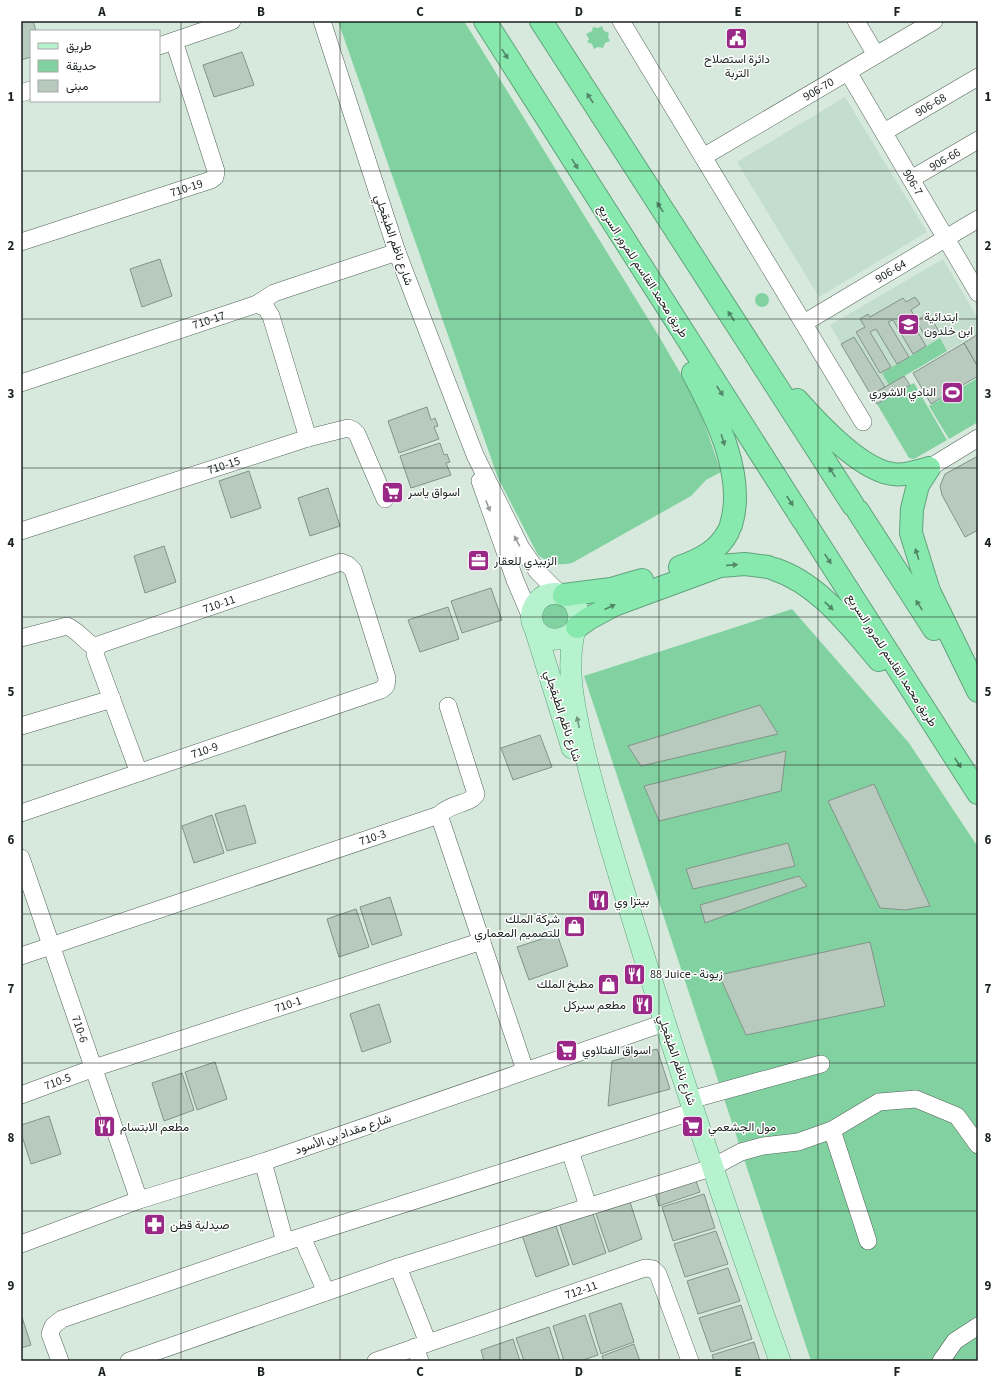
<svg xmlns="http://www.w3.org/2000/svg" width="999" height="1382" font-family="'Source Sans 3',Vazirmatn,sans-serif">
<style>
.built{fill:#c4decd}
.green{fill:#82d2a1}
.building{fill:#b8cabe;stroke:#829388}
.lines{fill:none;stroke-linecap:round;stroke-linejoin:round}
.minor-casing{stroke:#536358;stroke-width:18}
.major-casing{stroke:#61a37c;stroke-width:22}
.highway-casing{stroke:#61a37c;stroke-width:24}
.minor{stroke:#fff;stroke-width:17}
.major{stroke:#b7f2ce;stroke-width:21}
.highway{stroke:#87e9ae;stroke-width:22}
.oneway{fill:#518666}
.oneway2{fill:#989c9a}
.oneway3{fill:#71947f}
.grid{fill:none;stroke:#1b221e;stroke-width:1;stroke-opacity:0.55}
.labels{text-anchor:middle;stroke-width:3;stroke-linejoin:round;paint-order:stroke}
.poi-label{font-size:12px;fill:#1b221e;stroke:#fff;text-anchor:start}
.street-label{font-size:12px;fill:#1b221e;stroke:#fff}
.neatline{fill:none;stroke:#1b221e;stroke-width:1.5}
.grid-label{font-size:13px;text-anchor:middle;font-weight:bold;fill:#1b221e}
</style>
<rect width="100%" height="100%" fill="#d6e9dc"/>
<path class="built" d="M 845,97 L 927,232 L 819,297 L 737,162 Z
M 943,259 L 978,319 L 978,333 L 871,395 L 830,325 Z"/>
<path class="green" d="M 338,21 L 464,21 L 660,338 L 697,402 L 721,472 L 706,480 L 691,496 L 572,563 C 557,566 550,564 538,555 L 498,478 Z
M 602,26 L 604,31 L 609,33 L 608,37 L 610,41 L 605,43 L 603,48 L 598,47 L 594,49 L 592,44 L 587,42 L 589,39 L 586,34 L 592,31 L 593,27 L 598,28 Z
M755 300a7 7 0 1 1 14 0a7 7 0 1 1-14 0Z
M 940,338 L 947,351 L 889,385 L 882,373 Z
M 978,378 L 978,422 L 949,439 L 929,406 Z
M 914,383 L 947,440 L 914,459 L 909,458 L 877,404 Z
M542 616a13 13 0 1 1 26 0a13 13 0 1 1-26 0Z
M 792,609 L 909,743 L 978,847 L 978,1361 L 811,1361 L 584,676 Z"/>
<path class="building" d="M 21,21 L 33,21 L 36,31 L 31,31 L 31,57 L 21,60 Z
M 242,52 L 254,85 L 214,97 L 203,65 Z
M 160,259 L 172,296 L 142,307 L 130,269 Z
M 915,297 L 920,304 L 911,310 L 917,320 L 928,314 L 939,331 L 926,338 L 917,322 L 913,324 L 926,346 L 913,354 L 893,320 L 888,322 L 909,357 L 897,364 L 876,329 L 870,332 L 891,367 L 880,373 L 856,332 L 865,327 L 860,319 L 868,314 L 870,317 L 903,298 L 906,302 Z
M 978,334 L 978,367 L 964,343 Z
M 854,337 L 885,387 L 871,395 L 841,344 Z
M 964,343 L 978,367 L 978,376 L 931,404 L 913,373 Z
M 904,376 L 910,385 L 877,404 L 871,395 Z
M 427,407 L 431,420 L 435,418 L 438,426 L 434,427 L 439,439 L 399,453 L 388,421 Z
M 440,443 L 444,455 L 447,454 L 450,462 L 446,463 L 451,475 L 411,488 L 400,456 Z
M 978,456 L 978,530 L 965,537 L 942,495 L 940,486 L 945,474 Z
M 249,471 L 261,508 L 231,518 L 219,481 Z
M 328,488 L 340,526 L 310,536 L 298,498 Z
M 164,546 L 176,582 L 145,593 L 134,556 Z
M 491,588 L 502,620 L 462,633 L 451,601 Z
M 448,607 L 459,639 L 420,652 L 408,620 Z
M 760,705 L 778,734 L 641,766 L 628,746 Z
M 540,735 L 552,767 L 513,780 L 501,748 Z
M 786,751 L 781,791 L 659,821 L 644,786 Z
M 874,784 L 930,906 L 905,910 L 880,908 L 828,801 Z
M 245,805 L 256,843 L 227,851 L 215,814 Z
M 212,815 L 224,853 L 194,863 L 182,826 Z
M 788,843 L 795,866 L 693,889 L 686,869 Z
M 799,876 L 807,886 L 705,923 L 700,905 Z
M 390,897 L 402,935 L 372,945 L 360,907 Z
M 356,909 L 369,947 L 339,957 L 327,919 Z
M 557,934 L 568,966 L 529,980 L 517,947 Z
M 870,942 L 885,1006 L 746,1035 L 719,975 Z
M 379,1004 L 391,1042 L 362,1052 L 350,1014 Z
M 657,1049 L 670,1089 L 608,1106 L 612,1061 Z
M 215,1062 L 227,1099 L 197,1110 L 185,1072 Z
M 182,1073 L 194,1110 L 164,1121 L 152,1083 Z
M 49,1116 L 61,1154 L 31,1164 L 21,1133 L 21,1125 Z
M 694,1176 L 700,1192 L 659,1206 L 654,1189 Z
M 704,1194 L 715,1228 L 673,1241 L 662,1207 Z
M 629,1199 L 642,1239 L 609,1252 L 595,1211 Z
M 592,1211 L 606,1253 L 573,1265 L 559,1223 Z
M 555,1223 L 569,1265 L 536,1277 L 522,1235 Z
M 716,1231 L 728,1264 L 685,1277 L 674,1244 Z
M 728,1268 L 740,1301 L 698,1314 L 687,1281 Z
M 621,1303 L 634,1342 L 601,1354 L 589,1314 Z
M 741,1305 L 752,1339 L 711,1352 L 699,1318 Z
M 21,1314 L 31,1345 L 21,1348 Z
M 585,1315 L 598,1355 L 580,1361 L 564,1361 L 553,1326 Z
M 549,1327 L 560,1361 L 524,1361 L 516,1338 Z
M 513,1339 L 520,1361 L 484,1361 L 481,1350 Z
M 754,1342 L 760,1361 L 714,1361 L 712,1355 Z
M 634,1344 L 640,1361 L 604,1361 L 602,1356 Z"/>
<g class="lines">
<defs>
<g id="minor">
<path d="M 322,21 L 397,252 L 475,455 L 521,548 L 538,572 L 559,593"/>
<path d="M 621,21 L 863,422"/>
<path d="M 856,21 L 876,55"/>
<path d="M 159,46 L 232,21"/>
<path id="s1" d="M 848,72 L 978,293"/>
<path d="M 21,93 L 31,90"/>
<path id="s2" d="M 884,132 L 978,77"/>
<path id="s3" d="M 703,157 L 934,21"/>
<path id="s4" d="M 911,179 L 978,140"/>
<path id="s5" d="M 21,242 L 211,180 L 215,177 L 216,171 L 174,41"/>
<path d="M 257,304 L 274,293 L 397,252"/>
<path id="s6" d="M 804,323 L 978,219"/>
<path id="s7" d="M 21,383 L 257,304 L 266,308 L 271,316 L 308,438"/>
<path d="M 929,468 L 978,438"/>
<path d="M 480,481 L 515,580 L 532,620"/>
<path id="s8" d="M 21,531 L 308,438 L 348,428 L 353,430 L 357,434 L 385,499"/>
<path d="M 21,638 L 67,626 C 79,631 85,642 96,648"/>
<path d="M 21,726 L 112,699"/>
<path id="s9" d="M 21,813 L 381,690 L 386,686 L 387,678 L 353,570 L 348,565 L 341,562 L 101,644 L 96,648 L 95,654 L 139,773"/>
<path d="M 439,815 C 450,803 472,804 476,794 L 448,706"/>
<path id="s10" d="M 21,858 L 139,1200"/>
<path id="s11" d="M 21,956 L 439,815 L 525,1070"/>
<path id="s12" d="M 21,1095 L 94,1068 L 482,941"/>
<path d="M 690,1100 L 821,1064"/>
<path d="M 832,1130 L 868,1241"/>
<path d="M 570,1151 L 588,1206"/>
<path d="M 263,1162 L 285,1242"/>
<path d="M 302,1237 L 326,1292"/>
<path d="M 21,1244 L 139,1200 L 263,1162 L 664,1023"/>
<path d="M 398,1267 L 428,1343"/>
<path d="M 415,1347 L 420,1361"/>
<path d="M 60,1361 L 50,1334 L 53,1326 L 62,1319 L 285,1242 L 694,1111"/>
<path d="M 129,1361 L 398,1267 L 711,1168 L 741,1152 L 763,1146 L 798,1142 L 832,1130 L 879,1102 L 916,1099 L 957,1116 L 978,1145"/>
<path id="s13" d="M 376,1361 L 645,1268 L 653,1269 L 658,1274 L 690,1361"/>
<path d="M 941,1361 L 955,1341 L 978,1326"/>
</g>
<path id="major" d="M 535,629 L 572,748
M 574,631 C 550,653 520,627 536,603 C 547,587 574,592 578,612 C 581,621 575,629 573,638 C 567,672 574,704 581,737 C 592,785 606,832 620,878 C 669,1041 723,1201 780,1361"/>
<path id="highway" d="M 485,21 L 803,520
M 541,21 L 853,505
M 693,373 C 716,416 746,476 731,525
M 797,400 C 818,424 861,470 893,474 C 905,476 918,471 929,468
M 929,468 L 918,485 L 912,509 L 911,533 L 929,591 L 978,691
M 858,511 L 934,629
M 807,526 L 978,793
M 680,567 C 700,560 718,551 728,532
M 774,569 C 818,583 850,626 879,660
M 564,595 L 611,589 L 642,580
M 577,627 L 588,619 L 614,605 L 720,566 L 745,564 L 768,567"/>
</defs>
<use href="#minor" class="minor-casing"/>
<use href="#major" class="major-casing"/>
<use href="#highway" class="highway-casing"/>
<use href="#minor" class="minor"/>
<use href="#major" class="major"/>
<use href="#highway" class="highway"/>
</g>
<defs><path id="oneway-solid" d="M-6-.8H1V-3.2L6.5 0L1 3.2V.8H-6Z"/></defs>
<g class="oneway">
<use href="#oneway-solid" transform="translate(505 54) rotate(58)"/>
<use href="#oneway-solid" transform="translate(590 98) rotate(-123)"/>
<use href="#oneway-solid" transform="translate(575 164) rotate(58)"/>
<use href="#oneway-solid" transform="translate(660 207) rotate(-123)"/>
<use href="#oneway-solid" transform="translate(731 316) rotate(-123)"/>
<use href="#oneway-solid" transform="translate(720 391) rotate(57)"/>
<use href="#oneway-solid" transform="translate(723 440) rotate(72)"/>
<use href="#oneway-solid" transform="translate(832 472) rotate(-123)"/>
<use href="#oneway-solid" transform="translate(790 501) rotate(57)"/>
<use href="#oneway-solid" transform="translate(917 554) rotate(-107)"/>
<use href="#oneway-solid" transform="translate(828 559) rotate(57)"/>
<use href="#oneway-solid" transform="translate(732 565) rotate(-5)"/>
<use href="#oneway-solid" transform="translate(919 605) rotate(-123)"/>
<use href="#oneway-solid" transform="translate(829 606) rotate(43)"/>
<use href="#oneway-solid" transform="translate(610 607) rotate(-25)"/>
<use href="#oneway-solid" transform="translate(958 763) rotate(57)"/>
</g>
<g class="oneway2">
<use href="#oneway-solid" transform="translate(488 506) rotate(69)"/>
<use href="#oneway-solid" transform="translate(517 541) rotate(-118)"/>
</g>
<use class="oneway3" href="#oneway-solid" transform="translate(578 722) rotate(-102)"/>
<path class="grid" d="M 181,21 L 181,1361M 340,21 L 340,1361M 500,21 L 500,1361M 659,21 L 659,1361M 818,21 L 818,1361M 21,171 L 978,171M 21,319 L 978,319M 21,468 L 978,468M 21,617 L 978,617M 21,765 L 978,765M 21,914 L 978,914M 21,1063 L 978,1063M 21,1211 L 978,1211"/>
<defs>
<symbol id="civic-square" viewBox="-11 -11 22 22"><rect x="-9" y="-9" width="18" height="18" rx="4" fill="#9a2886" stroke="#fff"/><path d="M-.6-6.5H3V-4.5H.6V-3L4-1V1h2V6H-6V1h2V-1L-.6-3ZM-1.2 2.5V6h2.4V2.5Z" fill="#fff"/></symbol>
<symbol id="school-square" viewBox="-11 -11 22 22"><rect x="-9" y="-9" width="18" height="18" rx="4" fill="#9a2886" stroke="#fff"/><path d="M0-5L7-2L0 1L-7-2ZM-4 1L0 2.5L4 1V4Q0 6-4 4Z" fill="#fff"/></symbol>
<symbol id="stadium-square" viewBox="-11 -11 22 22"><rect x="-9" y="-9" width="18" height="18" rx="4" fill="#9a2886" stroke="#fff"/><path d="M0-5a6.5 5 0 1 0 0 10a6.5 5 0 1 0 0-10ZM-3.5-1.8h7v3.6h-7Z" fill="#fff"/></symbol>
<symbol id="supermarket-square" viewBox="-11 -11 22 22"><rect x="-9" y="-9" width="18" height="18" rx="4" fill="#9a2886" stroke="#fff"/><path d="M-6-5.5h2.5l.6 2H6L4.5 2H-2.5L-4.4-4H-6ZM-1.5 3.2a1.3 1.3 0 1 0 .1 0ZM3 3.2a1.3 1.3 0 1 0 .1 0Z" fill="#fff"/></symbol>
<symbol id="office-square" viewBox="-11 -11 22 22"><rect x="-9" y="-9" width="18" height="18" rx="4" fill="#9a2886" stroke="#fff"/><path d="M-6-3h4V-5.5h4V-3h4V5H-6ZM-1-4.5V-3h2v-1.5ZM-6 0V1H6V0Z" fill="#fff"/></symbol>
<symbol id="restaurant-square" viewBox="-11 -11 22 22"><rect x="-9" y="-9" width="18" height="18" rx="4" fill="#9a2886" stroke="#fff"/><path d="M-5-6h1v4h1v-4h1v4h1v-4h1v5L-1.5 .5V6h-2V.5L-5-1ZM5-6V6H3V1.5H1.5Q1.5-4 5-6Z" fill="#fff"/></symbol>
<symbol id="shop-square" viewBox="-11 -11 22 22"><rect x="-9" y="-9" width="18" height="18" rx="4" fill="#9a2886" stroke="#fff"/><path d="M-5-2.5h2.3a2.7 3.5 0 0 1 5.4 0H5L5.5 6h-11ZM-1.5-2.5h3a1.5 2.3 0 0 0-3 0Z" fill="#fff"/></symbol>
<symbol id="pharmacy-square" viewBox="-11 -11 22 22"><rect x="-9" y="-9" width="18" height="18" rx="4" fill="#9a2886" stroke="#fff"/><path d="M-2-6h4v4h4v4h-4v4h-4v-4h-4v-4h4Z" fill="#fff"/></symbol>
</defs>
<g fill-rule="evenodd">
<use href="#civic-square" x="724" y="26" width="25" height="25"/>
<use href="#school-square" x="896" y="312" width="25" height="25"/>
<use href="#stadium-square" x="940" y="380" width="25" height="25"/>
<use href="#supermarket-square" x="380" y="480" width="25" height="25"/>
<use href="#office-square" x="466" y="548" width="25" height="25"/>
<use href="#restaurant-square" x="586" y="888" width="25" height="25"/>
<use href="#shop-square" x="562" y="914" width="25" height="25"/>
<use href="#restaurant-square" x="622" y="962" width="25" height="25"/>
<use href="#shop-square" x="596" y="972" width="25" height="25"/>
<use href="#restaurant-square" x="630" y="992" width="25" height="25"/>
<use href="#supermarket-square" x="554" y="1038" width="25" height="25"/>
<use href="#restaurant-square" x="92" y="1114" width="25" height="25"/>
<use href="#supermarket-square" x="680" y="1114" width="25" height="25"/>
<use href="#pharmacy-square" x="142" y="1212" width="25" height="25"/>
</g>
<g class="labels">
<g class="poi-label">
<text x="737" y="63" text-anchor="middle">دائرة استصلاح<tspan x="737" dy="14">التربة</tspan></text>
<text x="924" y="321">ابتدائية<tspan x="924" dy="14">ابن خلدون</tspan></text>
<text x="936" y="396" text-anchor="end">النادي الاشوري</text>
<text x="408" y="496">اسواق ياسر</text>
<text x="494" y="565">الزبيدي للعقار</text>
<text x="614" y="905">بيتزا وي</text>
<text x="560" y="923" text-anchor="end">شركة الملك<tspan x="560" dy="14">للتصميم المعماري</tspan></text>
<text x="650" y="978">88 Juice - زيونة</text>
<text x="594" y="988" text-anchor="end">مطبخ الملك</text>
<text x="626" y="1009" text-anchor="end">مطعم سيركل</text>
<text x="582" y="1054">اسواق الفتلاوي</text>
<text x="120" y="1131">مطعم الابتسام</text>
<text x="708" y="1131">مول الجشعمي</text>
<text x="170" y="1229">صيدلية قطن</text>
</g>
<g class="street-label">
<text dy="4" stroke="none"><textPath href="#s3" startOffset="134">906-70</textPath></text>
<text dy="4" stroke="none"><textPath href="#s2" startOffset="54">906-68</textPath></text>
<text dy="4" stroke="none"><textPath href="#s4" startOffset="39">906-66</textPath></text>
<text dy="4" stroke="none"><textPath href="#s1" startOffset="128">906-7</textPath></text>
<text dy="4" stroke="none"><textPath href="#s5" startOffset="174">710-19</textPath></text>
<text transform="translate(394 240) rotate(71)" y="4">شارع ناظم الطبقجلي</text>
<text transform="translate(643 271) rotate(57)" y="4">طريق محمد القاسم للمرور السريع</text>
<text dy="4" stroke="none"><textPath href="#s6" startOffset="101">906-64</textPath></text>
<text dy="4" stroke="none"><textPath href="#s7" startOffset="198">710-17</textPath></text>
<text dy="4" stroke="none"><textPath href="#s8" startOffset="213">710-15</textPath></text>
<text transform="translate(219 604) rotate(-19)" y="4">710-11</text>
<text transform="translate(892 660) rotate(57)" y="4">طريق محمد القاسم للمرور السريع</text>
<text transform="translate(563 716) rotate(72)" y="4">شارع ناظم الطبقجلي</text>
<text dy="4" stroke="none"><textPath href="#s9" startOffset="194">710-9</textPath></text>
<text dy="4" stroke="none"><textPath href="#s11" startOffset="371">710-3</textPath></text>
<text dy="4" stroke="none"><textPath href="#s12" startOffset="282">710-1</textPath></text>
<text dy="4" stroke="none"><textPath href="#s10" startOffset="181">710-6</textPath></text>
<text transform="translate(677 1060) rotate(71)" y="4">شارع ناظم الطبقجلي</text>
<text dy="4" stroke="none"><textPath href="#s12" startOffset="39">710-5</textPath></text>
<text transform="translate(343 1134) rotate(-19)" y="4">شارع مقداد بن الأسود</text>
<text dy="4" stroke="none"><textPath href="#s13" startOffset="217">712-11</textPath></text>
</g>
</g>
<rect width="999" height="1382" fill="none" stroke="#ffffff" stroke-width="44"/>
<rect x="30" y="30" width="130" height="72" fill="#ffffff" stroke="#a4a7a5"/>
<rect x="38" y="43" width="20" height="6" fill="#b7f2ce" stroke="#a4a7a5"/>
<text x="66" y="50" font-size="12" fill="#1b221e">طريق</text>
<rect x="38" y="60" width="20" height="12" fill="#82d2a1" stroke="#a4a7a5"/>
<text x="66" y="70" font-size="12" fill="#1b221e">حديقة</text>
<rect x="38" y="80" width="20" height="12" fill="#b8cabe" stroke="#a4a7a5"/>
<text x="66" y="90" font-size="12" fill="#1b221e">مبنى</text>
<rect x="22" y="22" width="955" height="1338" class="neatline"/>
<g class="grid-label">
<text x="102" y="16">A</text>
<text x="261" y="16">B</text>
<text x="420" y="16">C</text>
<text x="579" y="16">D</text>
<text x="738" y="16">E</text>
<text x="897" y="16">F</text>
<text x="11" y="101">1</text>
<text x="988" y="101">1</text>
<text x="11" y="250">2</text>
<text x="988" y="250">2</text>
<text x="11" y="398">3</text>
<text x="988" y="398">3</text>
<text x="11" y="547">4</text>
<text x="988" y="547">4</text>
<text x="11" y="696">5</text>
<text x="988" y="696">5</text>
<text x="11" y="844">6</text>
<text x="988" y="844">6</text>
<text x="11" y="993">7</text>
<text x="988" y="993">7</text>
<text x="11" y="1142">8</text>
<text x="988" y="1142">8</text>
<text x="11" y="1290">9</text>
<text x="988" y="1290">9</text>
<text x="102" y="1376">A</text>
<text x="261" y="1376">B</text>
<text x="420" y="1376">C</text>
<text x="579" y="1376">D</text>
<text x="738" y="1376">E</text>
<text x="897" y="1376">F</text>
</g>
</svg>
